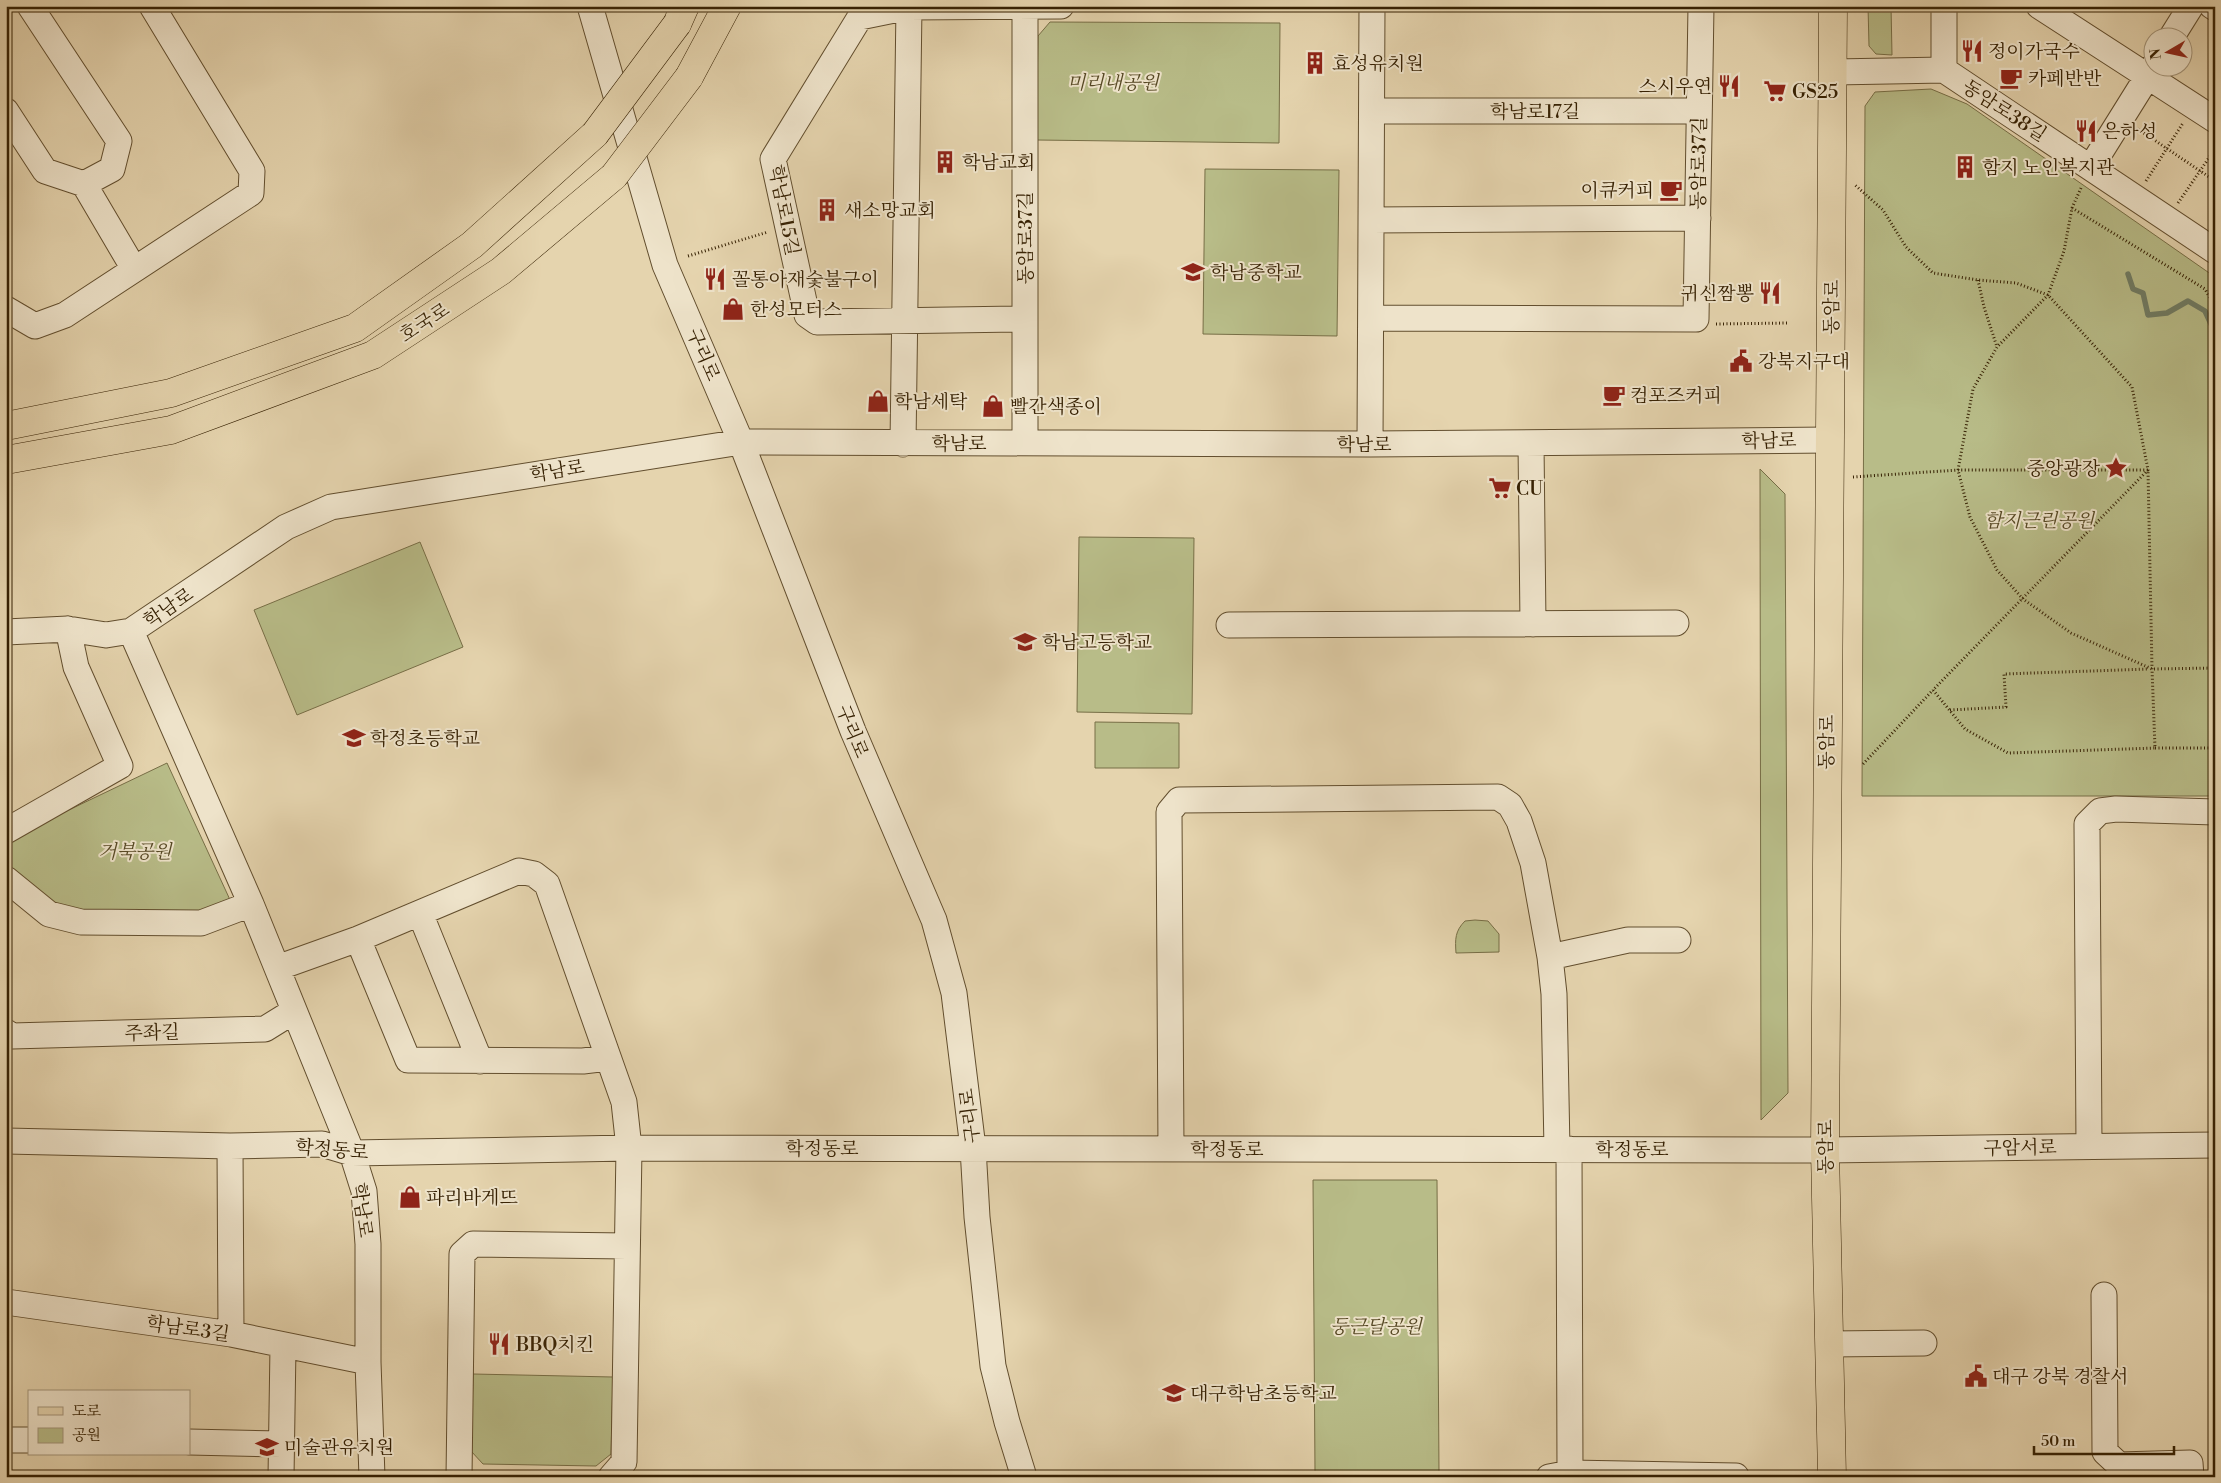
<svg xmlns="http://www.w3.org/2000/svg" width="2221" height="1483" font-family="'Libre Bodoni','Noto Serif KR',serif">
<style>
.green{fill:#b8bc88;stroke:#776e46}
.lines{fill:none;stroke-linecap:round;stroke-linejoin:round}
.stream{stroke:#707c64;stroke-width:5.5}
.minor-casing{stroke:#624e2e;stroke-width:27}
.major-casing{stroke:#362103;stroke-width:29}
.path{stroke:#362103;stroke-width:3;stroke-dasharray:1 2.5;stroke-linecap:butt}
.minor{stroke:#eee3ca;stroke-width:25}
.major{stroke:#e5d4ae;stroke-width:28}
.major-bridge-casing{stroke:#362103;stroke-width:29;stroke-linecap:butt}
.major-bridge{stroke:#e5d4ae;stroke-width:28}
.labels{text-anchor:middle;stroke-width:4;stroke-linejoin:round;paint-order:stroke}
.poi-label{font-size:19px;fill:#362103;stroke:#eee3ca;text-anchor:start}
.park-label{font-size:19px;font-style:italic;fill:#564824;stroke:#eee3ca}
.street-label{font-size:19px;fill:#362103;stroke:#eee3ca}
</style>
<rect width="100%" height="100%" fill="#e5d4ae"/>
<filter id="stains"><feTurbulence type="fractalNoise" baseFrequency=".004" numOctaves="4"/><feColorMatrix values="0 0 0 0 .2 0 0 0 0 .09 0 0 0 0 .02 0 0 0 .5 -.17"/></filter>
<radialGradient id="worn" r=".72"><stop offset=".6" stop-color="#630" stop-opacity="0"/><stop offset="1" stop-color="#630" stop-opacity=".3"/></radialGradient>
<path class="green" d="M 1868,6 L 1891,6 L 1892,55 L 1876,54 L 1869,46 Z
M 1050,22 L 1280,23 L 1279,143 L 1036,140 L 1038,36 Z
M 1931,89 L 1967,104 L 2215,277 L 2215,796 L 1862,796 L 1865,106 L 1875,92 Z
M 1205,169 L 1339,170 L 1337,336 L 1203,334 Z
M 1760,469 L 1785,494 L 1788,1093 L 1761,1120 Z
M 1079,537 L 1194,538 L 1192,714 L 1077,712 Z
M 420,542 L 463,647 L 297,715 L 254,610 Z
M 1095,722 L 1179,723 L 1179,768 L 1095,768 Z
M 167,763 L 231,902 L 199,917 L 51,909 L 6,864 L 6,840 Z
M 1475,920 L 1488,921 L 1499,934 L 1499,952 L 1456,953 C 1455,939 1455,931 1465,921 Z
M 1313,1180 L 1437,1180 L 1439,1472 L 1315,1472 Z
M 473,1374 L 613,1377 L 611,1454 L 596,1466 L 483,1464 L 471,1451 Z"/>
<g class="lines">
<path class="stream" d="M 2128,274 L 2133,289 L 2143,293 L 2148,315 L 2167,313 L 2188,301 L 2205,311 L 2211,324 L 2215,324"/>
<defs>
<path id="minor" d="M 30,6 L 119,141 L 112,169 L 84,184
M 590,6 L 665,265 L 741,442 L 853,731 L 934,920 L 954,993 L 973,1148 L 977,1217 L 993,1366 L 1007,1422 L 1024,1477
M 2039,6 L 2215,120
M 2212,6 L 2215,8
M 1025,7 L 1025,443
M 2171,38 L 2191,6
M 1944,70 L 1944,6
M 1834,72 L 1944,70 L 2215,251
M 6,111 L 45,171 L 84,184 L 134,269
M 1372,111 L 1699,111
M 2091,167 L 2154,66
M 1371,220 L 1698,218
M 6,309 L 35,326 L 65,315 L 251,193 L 252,171 L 152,6
M 1371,318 L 1696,319 L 1701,6
M 1025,319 L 817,322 L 807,315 L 773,159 L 860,17 L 909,7 L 1061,6
M 1531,443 L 1533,624
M 903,444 L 909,6
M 1370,444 L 1372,6
M 1229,625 L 1676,623
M 131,631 L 251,904 L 352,1153 L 364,1191 L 368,1244 L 368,1362 L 372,1477
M 6,632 L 68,629 L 106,635 L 131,631 L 286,527 L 331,507 L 741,442 L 1370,444 L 1829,440
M 6,831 L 120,766 L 76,667 L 68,629
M 6,879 L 49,914 L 81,922 L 201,923 L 251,904
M 420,913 L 480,1061
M 358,939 L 408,1060 L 583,1061 L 608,1058
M 1550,957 L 1628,940 L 1678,940
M 277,968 L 358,939 L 519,871 L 534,874 L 547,884 L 624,1102 L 629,1148 L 624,1462 L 611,1477
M 6,1032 L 12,1036 L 265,1029 L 294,1011
M 6,1141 L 230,1146 L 322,1144 L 352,1153 L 629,1148 L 1825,1150 L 2215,1145
M 230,1146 L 231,1334
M 2089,1146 L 2087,824 L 2100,811 L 2116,809 L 2215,812
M 1171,1149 L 1169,812 L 1179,800 L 1498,797 L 1510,805 L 1519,821 L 1533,863 L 1550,957 L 1554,994 L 1557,1149
M 1569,1149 L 1570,1473
M 2104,1295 L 2105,1452 L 2119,1465 L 2190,1463 L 2191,1477
M 6,1302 L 231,1334 L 368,1362
M 1829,1344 L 1924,1343
M 6,1440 L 29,1440
M 189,1442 L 281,1444
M 281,1477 L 283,1346
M 459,1477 L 462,1254 L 473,1244 L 627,1246
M 1549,1477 L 1570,1473 L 1736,1476"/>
<path id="major" d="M 677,24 L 685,6
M 689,77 L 727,6
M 6,426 L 171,393 L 355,328 L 472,245 L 595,134
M 6,460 L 171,430 L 373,355 L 501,271 L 614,176
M 1832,1477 L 1825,1150 L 1833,6"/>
</defs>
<use href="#minor" class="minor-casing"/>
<use href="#major" class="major-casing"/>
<path class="path" d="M 2138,129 L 2215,181
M 2146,181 L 2183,123
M 2081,188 L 2072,208 L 2064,251 L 2048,295 L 1997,347 L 1973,389 L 1958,470 L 1970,517 L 1997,570 L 2023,599 L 2071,633 L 2152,669 L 2215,668
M 2178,203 L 2215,149
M 2072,208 L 2205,289 L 2215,307
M 688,256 L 768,232
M 1978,280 L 1984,307 L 1997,347
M 1716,324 L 1789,323
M 1853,477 L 1958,470 L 2148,470 L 2152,669 L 2155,748 L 2008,753 L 1965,729 L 1933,690 L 2148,470 L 2132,387 L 2048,295 L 2016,283 L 1978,280 L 1933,273 L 1906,247 L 1883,210 L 1855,185
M 1950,710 L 2006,707 L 2004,674 L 2149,669
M 2155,748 L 2215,748
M 1863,764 L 1933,690"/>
<use href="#minor" class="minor"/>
<use href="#major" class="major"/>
<defs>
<path id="major-bridge" d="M 595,134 L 677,24
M 614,176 L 689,77"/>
</defs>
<use href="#major-bridge" class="major-bridge-casing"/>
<use href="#major-bridge" class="major-bridge"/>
</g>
<defs>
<symbol id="restaurant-bare" viewBox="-9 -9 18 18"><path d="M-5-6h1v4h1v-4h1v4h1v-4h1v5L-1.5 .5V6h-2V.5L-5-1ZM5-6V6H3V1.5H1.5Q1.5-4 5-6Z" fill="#8f2418" stroke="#eee3ca" stroke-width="2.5" paint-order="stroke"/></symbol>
<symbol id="building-bare" viewBox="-9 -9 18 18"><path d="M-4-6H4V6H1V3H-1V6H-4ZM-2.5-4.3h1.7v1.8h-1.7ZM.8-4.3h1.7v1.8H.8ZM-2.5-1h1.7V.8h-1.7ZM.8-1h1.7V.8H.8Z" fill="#8f2418" stroke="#eee3ca" stroke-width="2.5" paint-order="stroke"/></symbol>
<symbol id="cafe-bare" viewBox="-9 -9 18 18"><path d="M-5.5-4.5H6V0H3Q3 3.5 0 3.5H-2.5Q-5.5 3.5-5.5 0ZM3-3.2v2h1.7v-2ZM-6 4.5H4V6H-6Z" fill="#8f2418" stroke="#eee3ca" stroke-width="2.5" paint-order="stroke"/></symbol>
<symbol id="supermarket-bare" viewBox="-9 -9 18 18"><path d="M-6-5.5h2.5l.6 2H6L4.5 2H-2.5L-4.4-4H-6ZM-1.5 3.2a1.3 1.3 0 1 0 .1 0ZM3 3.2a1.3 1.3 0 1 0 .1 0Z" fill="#8f2418" stroke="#eee3ca" stroke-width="2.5" paint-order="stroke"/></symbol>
<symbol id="school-bare" viewBox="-9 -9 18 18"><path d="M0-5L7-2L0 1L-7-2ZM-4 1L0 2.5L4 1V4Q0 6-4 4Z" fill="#8f2418" stroke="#eee3ca" stroke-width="2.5" paint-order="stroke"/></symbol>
<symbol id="shop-bare" viewBox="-9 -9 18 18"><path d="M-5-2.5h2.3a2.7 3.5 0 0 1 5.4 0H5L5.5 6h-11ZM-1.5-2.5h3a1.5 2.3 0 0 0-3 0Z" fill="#8f2418" stroke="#eee3ca" stroke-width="2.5" paint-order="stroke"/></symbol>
<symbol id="civic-bare" viewBox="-9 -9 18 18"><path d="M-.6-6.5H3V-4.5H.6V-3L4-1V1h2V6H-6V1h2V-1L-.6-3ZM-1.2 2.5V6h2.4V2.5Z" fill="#8f2418" stroke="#eee3ca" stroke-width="2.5" paint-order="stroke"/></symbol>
<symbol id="sight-bare" viewBox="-9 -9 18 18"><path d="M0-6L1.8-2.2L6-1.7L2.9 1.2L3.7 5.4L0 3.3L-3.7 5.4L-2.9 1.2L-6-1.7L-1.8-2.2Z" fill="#8f2418" stroke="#eee3ca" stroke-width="2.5" paint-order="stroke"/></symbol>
</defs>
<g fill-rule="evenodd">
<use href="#restaurant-bare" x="1956" y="35" width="32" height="32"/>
<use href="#building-bare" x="1299" y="47" width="32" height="32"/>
<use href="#cafe-bare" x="1995" y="62" width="32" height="32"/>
<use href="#restaurant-bare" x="1713" y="70" width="32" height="32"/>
<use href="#supermarket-bare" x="1759" y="75" width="32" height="32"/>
<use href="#restaurant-bare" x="2070" y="115" width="32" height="32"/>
<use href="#building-bare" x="929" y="146" width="32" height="32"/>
<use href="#building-bare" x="1949" y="151" width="32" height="32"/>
<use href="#cafe-bare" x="1655" y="174" width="32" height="32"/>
<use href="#building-bare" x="811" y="194" width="32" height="32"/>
<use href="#school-bare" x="1177" y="256" width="32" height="32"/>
<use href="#restaurant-bare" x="699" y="263" width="32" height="32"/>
<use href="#restaurant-bare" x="1754" y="277" width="32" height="32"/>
<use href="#shop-bare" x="717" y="293" width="32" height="32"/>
<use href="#civic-bare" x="1725" y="345" width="32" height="32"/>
<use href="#cafe-bare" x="1598" y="379" width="32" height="32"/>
<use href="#shop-bare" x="862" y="385" width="32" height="32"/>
<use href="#shop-bare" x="977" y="390" width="32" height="32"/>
<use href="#sight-bare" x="2100" y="452" width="32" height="32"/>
<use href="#supermarket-bare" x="1484" y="472" width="32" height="32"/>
<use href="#school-bare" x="1009" y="626" width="32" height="32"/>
<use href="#school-bare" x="338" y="722" width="32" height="32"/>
<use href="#shop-bare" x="394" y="1181" width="32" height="32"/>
<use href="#restaurant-bare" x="483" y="1328" width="32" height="32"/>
<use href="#civic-bare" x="1960" y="1360" width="32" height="32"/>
<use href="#school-bare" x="1158" y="1377" width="32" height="32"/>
<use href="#school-bare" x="251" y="1431" width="32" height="32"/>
</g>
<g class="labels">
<g class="poi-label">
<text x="1988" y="58">정이가국수</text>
<text x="1332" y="70">효성유치원</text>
<text x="2028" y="85">카페반반</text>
<text x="1712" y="93" text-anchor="end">스시우연</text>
<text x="1792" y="98">GS25</text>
<text x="2102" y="138">은하성</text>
<text x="962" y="169">학남교회</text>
<text x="1982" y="174">함지 노인복지관</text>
<text x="1654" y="197" text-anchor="end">이큐커피</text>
<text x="844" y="217">새소망교회</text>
<text x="1210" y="279">학남중학교</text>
<text x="732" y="286">꼴통아재숯불구이</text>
<text x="1754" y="300" text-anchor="end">귀신짬뽕</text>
<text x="750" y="316">한성모터스</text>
<text x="1758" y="368">강북지구대</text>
<text x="1630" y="402">컴포즈커피</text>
<text x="894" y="408">학남세탁</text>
<text x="1010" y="413">빨간색종이</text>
<text x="2100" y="475" text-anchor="end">중앙광장</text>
<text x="1516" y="495">CU</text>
<text x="1042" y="649">학남고등학교</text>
<text x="370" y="745">학정초등학교</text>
<text x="426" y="1204">파리바게뜨</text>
<text x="516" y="1351">BBQ치킨</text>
<text x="1992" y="1383">대구 강북 경찰서</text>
<text x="1190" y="1400">대구학남초등학교</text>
<text x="284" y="1454">미술관유치원</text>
</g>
<g class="park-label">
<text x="1113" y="89">미리내공원</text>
<text x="2039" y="527">함지근린공원</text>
<text x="135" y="858">거북공원</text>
<text x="1376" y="1333">둥근달공원</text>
</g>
<g class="street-label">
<text transform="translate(2005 110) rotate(33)" y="7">동암로38길</text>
<text x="1535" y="118">학남로17길</text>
<text transform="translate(1698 163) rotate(-89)" y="7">동암로37길</text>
<text transform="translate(785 210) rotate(79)" y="7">학남로15길</text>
<text transform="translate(1025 238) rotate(-90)" y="7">동암로37길</text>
<text transform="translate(1831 307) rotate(-89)" y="7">동암로</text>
<text transform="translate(424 322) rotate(-33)" y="7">호국로</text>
<text transform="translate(704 354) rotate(67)" y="7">구리로</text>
<text transform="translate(1769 440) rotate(-1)" y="7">학남로</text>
<text x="959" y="450">학남로</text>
<text x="1364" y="451">학남로</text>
<text transform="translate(557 470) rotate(-9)" y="7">학남로</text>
<text transform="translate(168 607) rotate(-34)" y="7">학남로</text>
<text transform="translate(853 731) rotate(68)" y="7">구리로</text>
<text transform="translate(1826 742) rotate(-89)" y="7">동암로</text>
<text transform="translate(152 1032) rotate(-2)" y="7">주좌길</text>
<text transform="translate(969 1116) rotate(-97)" y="7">구리로</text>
<text transform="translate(1825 1147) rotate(-90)" y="7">동암로</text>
<text transform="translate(2020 1147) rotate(-1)" y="7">구암서로</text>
<text x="822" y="1155">학정동로</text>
<text transform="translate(332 1149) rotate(5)" y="7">학정동로</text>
<text x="1227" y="1156">학정동로</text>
<text x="1632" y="1156">학정동로</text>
<text transform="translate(363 1210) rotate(82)" y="7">학남로</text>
<text transform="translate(188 1328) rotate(8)" y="7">학남로3길</text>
</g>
</g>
<rect width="2221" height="1483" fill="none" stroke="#e5d4ae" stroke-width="25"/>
<rect x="8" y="8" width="2206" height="1468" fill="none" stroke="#362103" stroke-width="2.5"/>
<rect x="12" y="12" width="2196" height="1458" fill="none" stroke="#362103"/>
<rect x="28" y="1390" width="162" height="65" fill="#eee3ca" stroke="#a4957a"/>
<rect x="38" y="1407" width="25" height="8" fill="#e5d4ae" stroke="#a4957a"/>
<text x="72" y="1416" font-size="15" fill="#362103">도로</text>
<rect x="38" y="1428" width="25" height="15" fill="#b8bc88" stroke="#a4957a"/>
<text x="72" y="1440" font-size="15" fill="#362103">공원</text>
<g transform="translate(2168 52) rotate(261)"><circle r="24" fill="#eee3ca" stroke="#a4957a"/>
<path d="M0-4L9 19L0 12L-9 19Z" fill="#8f2418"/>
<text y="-8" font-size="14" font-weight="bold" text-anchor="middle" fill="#362103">N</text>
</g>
<path d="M2034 1446v8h140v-8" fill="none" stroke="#362103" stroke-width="2.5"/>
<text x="2041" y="1446" font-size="15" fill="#362103" stroke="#eee3ca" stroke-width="4" paint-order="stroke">50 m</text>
<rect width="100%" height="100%" filter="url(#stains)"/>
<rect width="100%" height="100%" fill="url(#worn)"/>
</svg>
